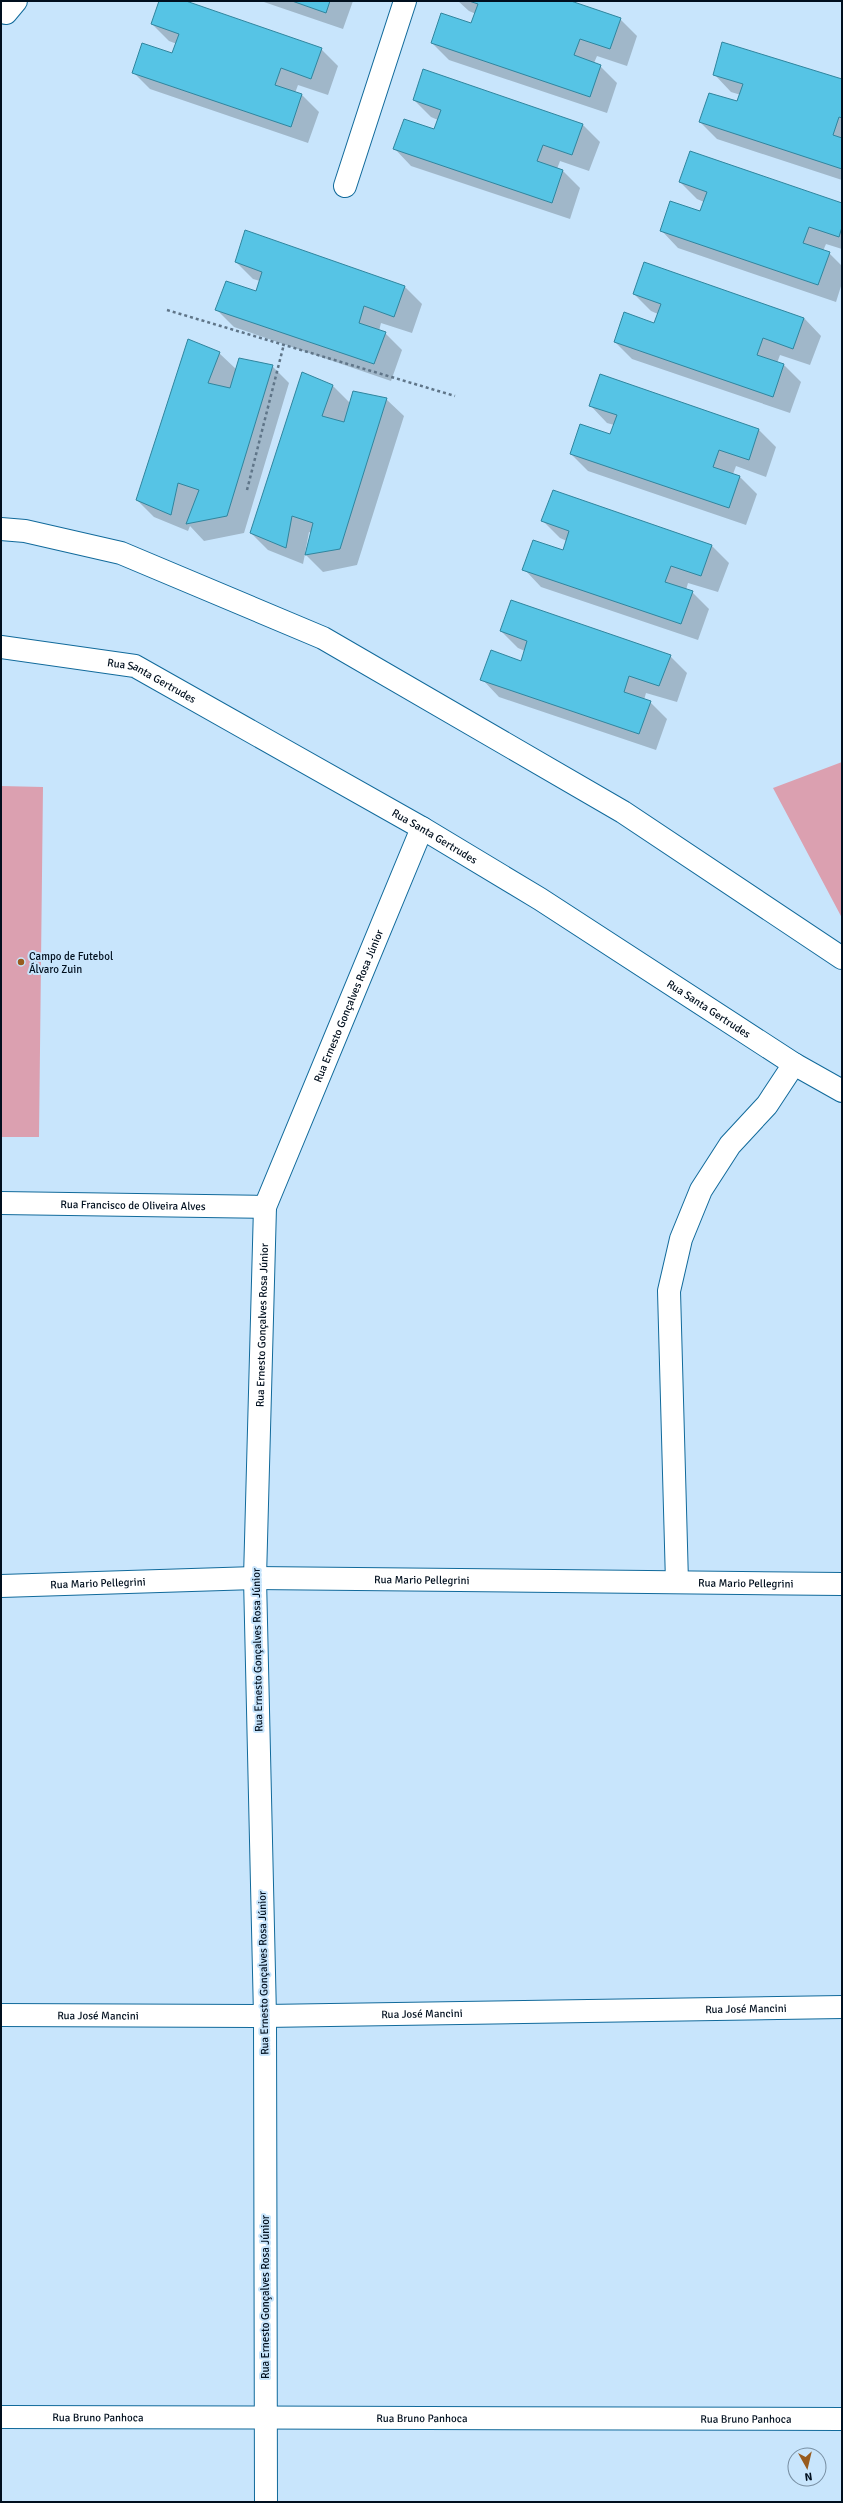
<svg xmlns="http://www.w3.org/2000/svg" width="843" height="2503" font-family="Signika,sans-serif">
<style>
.green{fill:#dba0b0}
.shadow{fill:#0003;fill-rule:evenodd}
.building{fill:#56c4e5;stroke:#30859e}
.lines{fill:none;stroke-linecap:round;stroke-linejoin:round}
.minor-casing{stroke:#116a9b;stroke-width:24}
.path{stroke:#5f7588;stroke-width:2.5;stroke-dasharray:3 3;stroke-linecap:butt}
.minor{stroke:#fff;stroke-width:22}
.poi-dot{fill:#985b1e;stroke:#c8e5fc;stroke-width:1.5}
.labels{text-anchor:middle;stroke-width:4;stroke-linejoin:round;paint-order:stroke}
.street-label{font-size:11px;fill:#000f1e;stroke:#c8e5fc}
.poi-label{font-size:11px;fill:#000f1e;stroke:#c8e5fc;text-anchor:start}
</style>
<rect width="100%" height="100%" fill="#c8e5fc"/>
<path class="green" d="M 842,762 L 842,918 L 773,788 Z
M 1,786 L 43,787 L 39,1137 L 1,1137 Z"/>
<path class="shadow" d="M 160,1 L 183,1 L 321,49 L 338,66 L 328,95 L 298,85 L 295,93 L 302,95 L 319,112 L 308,143 L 150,89 L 133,72 L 173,54 L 177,44 L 169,41 L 152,24 Z
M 261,1 L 353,1 L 343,29 Z
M 458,1 L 568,1 L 620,19 L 637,36 L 627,66 L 597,56 L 594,63 L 600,66 L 617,83 L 607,113 L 449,60 L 432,43 L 472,24 L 476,14 L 469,11 Z
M 714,74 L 842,80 L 842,180 L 717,139 L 700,122 L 738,103 L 741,95 L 731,92 Z
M 414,100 L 583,125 L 600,142 L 589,171 L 560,161 L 557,169 L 563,171 L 580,188 L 570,219 L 411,166 L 394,148 L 434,131 L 438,120 L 431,117 Z
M 680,182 L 842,205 L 842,249 L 826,244 L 823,251 L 829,253 L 842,266 L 842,283 L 836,302 L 678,248 L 661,230 L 701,213 L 704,202 L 697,199 Z
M 236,262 L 404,286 L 422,304 L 412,333 L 381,323 L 379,331 L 385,333 L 402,350 L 391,381 L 234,327 L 217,310 L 256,292 L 260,281 L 253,279 Z
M 634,294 L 804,318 L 821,336 L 810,365 L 780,355 L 777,363 L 784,365 L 801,382 L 790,413 L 632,359 L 615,342 L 655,324 L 658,314 L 651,311 Z
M 219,353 L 237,370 L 272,366 L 289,383 L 244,533 L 204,541 L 190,526 L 188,531 L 154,517 L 137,500 Z
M 302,373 L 333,386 L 350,403 L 386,399 L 404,416 L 357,565 L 323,572 L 305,554 L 303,564 L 268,550 L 251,533 ZM 309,532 L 312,533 L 307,553 L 305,553 Z
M 601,375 L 759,430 L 776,447 L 766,477 L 736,466 L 733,474 L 740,477 L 757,494 L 746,525 L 588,471 L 571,454 L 611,435 L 614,425 L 607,423 L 590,405 Z
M 553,492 L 712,546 L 729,563 L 718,592 L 688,583 L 686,590 L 692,592 L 709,609 L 698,640 L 541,587 L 524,569 L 563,551 L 567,541 L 560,538 L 543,521 Z
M 501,631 L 670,656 L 687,673 L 677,702 L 646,693 L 644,700 L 650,702 L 667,719 L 656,750 L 499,697 L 482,679 L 521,662 L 525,651 L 518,648 Z"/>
<path class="building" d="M 159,1 L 186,1 L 322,48 L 311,79 L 281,68 L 275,85 L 302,94 L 291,127 L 132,73 L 142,43 L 172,53 L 179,34 L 151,24 Z
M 292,1 L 330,1 L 326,13 Z
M 469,1 L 571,1 L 621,18 L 610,49 L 580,39 L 574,55 L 601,65 L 590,97 L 431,43 L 441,13 L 471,23 L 478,4 Z
M 722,42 L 842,79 L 842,118 L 839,117 L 833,135 L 842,138 L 842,169 L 699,122 L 709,93 L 737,101 L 743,84 L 713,75 Z
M 423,69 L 583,124 L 572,155 L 543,145 L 537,161 L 563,170 L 552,203 L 393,149 L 404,119 L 434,129 L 441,110 L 413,100 Z
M 690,151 L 842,203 L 842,227 L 839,237 L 809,227 L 803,243 L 830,252 L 818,285 L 660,231 L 670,201 L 700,211 L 707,192 L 679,182 Z
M 245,230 L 405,286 L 394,317 L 364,306 L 359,323 L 386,332 L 374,364 L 215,310 L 226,281 L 256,291 L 262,272 L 235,262 Z
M 644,262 L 804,318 L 793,349 L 763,338 L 757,355 L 784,364 L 773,397 L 614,342 L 624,312 L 654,323 L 661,304 L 633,294 Z
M 188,339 L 220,352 L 208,383 L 230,388 L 239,358 L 273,365 L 227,516 L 186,524 L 199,490 L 178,483 L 171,515 L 136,500 Z
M 302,372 L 333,385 L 322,416 L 344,422 L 353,391 L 387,398 L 340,549 L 305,555 L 313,523 L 292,516 L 286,548 L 250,533 Z
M 600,374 L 759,429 L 749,460 L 719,450 L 713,467 L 740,476 L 729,508 L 570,454 L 580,424 L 610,434 L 617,415 L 589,406 Z
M 553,490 L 712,545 L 701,576 L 671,566 L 665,582 L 693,591 L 681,624 L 522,570 L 533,540 L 563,550 L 569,531 L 541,521 Z
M 511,600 L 671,655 L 659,686 L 629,676 L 624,692 L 651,701 L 639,734 L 480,680 L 491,650 L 521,661 L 527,641 L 500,631 Z"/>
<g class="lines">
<defs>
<g id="minor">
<path d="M 6,13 L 16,1"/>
<path d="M 345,186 L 405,1"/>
<path d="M 1,529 L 25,531 L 121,553 L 323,638 L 623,812 L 842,958"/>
<path id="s1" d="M 1,647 L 135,666 L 422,828 L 540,899 L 794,1064 L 842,1091"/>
<path id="s2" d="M 1,1203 L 265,1207"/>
<path d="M 677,1582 L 669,1291 L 681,1239 L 701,1190 L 730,1145 L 767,1105 L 794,1064"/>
<path id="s3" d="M 1,1586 L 255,1578 L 842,1584"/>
<path id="s4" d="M 1,2015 L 265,2016 L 842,2007"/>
<path id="s5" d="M 1,2417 L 842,2419"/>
<path id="s6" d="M 266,2502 L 265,2016 L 255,1578 L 265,1207 L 422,828"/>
</g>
</defs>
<use href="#minor" class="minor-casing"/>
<path class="path" d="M 167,310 L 455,396
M 247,490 L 284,344"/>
<use href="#minor" class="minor"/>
</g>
<circle class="poi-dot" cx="21" cy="962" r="4"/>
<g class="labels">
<g class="street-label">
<text dy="4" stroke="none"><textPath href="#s1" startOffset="156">Rua Santa Gertrudes</textPath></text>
<text dy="4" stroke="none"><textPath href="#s1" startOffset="480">Rua Santa Gertrudes</textPath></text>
<text dy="4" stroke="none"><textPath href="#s6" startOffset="1513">Rua Ernesto Gonçalves Rosa Júnior</textPath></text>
<text dy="4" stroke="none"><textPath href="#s1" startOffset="804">Rua Santa Gertrudes</textPath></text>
<text dy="4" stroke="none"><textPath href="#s2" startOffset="132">Rua Francisco de Oliveira Alves</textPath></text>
<text dy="4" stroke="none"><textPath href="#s6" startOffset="1177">Rua Ernesto Gonçalves Rosa Júnior</textPath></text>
<text dy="4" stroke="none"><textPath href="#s3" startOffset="421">Rua Mario Pellegrini</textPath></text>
<text dy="4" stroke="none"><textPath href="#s3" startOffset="97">Rua Mario Pellegrini</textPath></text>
<text dy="4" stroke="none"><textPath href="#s3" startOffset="745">Rua Mario Pellegrini</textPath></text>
<text transform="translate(257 1650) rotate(-91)" y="4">Rua Ernesto Gonçalves Rosa Júnior</text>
<text transform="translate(263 1973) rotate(-91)" y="4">Rua Ernesto Gonçalves Rosa Júnior</text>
<text dy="4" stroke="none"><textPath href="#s4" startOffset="745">Rua José Mancini</textPath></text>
<text dy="4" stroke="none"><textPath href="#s4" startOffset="421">Rua José Mancini</textPath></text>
<text dy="4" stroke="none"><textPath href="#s4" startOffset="97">Rua José Mancini</textPath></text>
<text transform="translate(265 2297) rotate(-90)" y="4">Rua Ernesto Gonçalves Rosa Júnior</text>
<text dy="4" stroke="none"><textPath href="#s5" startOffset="97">Rua Bruno Panhoca</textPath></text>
<text dy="4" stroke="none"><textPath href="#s5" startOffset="421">Rua Bruno Panhoca</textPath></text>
<text dy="4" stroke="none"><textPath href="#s5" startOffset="745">Rua Bruno Panhoca</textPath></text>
</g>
<g class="poi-label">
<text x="29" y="960">Campo de Futebol<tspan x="29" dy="13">Álvaro Zuin</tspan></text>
</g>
</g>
<rect width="843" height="2503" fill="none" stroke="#000f1e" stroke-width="4"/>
<g transform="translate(807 2467) rotate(172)"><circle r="19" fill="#c8e5fc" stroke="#788fa3"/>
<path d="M0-3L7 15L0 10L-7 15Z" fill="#985b1e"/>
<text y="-6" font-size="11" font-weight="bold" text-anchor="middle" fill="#000f1e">N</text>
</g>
</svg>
